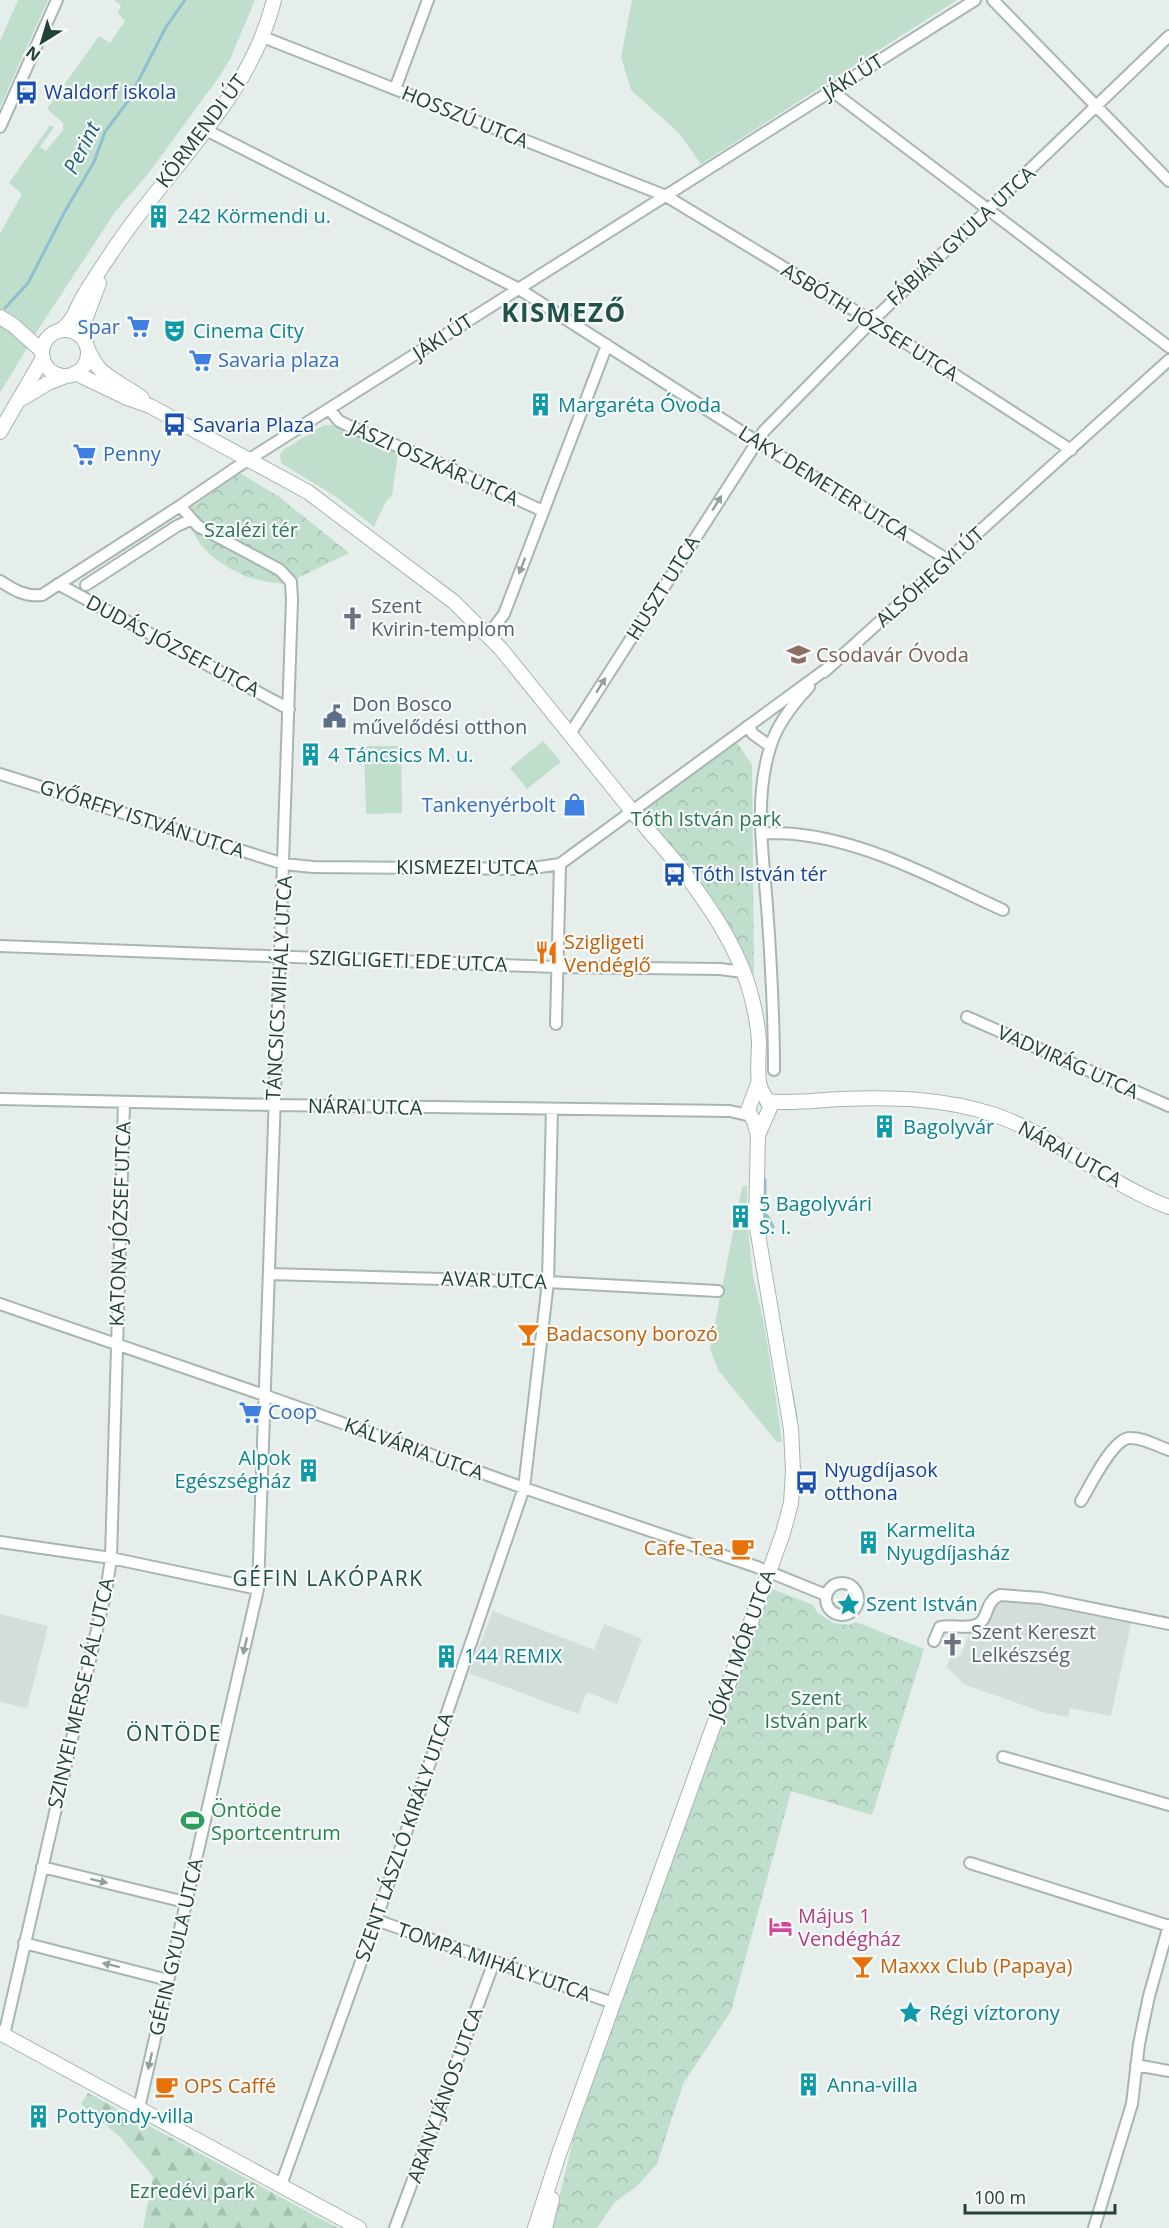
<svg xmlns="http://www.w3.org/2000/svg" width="1169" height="2228" font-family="'Open Sans',sans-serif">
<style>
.built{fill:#d3deda}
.green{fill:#bfdecb}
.forest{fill:url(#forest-firs)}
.park{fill:url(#park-crowns)}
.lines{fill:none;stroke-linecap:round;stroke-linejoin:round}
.stream{stroke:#8fbfd1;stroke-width:3}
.minor-casing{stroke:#a7b6b3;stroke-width:14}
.tertiary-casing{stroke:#a7b6b3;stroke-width:16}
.minor{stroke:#fff;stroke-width:10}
.tertiary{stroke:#fff;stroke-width:14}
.oneway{fill:#92a09d}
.labels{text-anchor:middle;stroke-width:4.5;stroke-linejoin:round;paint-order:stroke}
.street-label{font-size:20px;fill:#24403b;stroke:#f6faf8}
.transit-label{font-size:20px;fill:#164399;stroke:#f6faf8;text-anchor:start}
.culture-label{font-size:20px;fill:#0d838f;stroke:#f6faf8;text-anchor:start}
.shop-label{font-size:20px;fill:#366cbe;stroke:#f6faf8;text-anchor:start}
.park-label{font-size:20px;fill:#2f7653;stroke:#f6faf8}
.worship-label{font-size:20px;fill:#5b616d;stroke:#f6faf8;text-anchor:start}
.education-label{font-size:20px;fill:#785e54;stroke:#f6faf8;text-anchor:start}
.service-label{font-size:20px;fill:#4e5e75;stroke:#f6faf8;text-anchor:start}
.food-label{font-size:20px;fill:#c56008;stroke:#f6faf8;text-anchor:start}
.leisure-label{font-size:20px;fill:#27864d;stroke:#f6faf8;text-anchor:start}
.hotel-label{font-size:20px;fill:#b23c85;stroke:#f6faf8;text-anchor:start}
.water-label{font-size:21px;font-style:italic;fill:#1f617b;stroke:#f6faf8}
.neighbourhood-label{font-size:21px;letter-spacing:1.5px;fill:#20524b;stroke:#f6faf8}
.district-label{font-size:26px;font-weight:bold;letter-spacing:1.5px;fill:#20524b;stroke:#f6faf8}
</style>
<defs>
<pattern id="forest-firs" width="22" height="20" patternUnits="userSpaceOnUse" patternTransform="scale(1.5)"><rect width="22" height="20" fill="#bfdecb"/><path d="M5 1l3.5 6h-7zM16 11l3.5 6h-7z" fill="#a4c0af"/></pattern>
<pattern id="park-crowns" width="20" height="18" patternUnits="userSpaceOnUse" patternTransform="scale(1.5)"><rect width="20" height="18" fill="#bfdecb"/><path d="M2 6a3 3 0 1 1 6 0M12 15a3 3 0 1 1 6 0" fill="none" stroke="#a4c0af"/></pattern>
</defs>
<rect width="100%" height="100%" fill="#e5eeeb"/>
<path class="built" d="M 1023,1599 L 1132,1619 L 1111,1716 L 1070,1708 L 1068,1717 L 1046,1713 L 965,1685 L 947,1667 L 952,1652 L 960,1657 L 971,1628 L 984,1632 L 996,1600 Z
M 493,1611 L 594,1650 L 604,1624 L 642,1639 L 617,1704 L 587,1692 L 578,1714 L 469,1673 Z
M 0,1614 L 48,1626 L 27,1708 L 0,1702 Z"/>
<path class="green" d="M 18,0 L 48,0 L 0,107 L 0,41 Z
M 114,0 L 255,0 L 231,57 L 219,77 L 148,174 L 115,212 L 36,333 L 0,393 L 0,234 L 22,194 L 9,183 L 50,125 L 54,127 L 40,147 L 46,151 L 63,130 L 63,123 L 47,109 L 99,36 L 110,43 L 125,21 L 118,13 L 121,5 Z
M 632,0 L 957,0 L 701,164 L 679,133 L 631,90 L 621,57 Z
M 324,425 L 331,425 L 398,452 L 392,496 L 386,501 L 374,527 L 338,498 L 281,463 L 280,455 L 283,450 Z
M 543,741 L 561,762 L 527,789 L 510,768 Z
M 401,746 L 402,813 L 366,814 L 364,746 Z
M 747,1185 L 747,1218 L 753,1276 L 763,1319 L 773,1378 L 782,1442 L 777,1442 L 718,1370 L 710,1348 L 742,1187 Z"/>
<path class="forest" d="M 88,2093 L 338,2228 L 143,2228 L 153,2176 L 120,2137 L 81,2104 Z"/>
<path class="park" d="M 240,473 L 278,496 L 349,553 L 285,584 L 267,582 L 247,577 L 229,568 L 213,557 L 201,545 L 182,514 Z
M 734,738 L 752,765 L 754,975 L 699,882 L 638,813 Z
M 770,1588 L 813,1605 L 817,1612 L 833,1623 L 849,1625 L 856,1622 L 924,1649 L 872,1815 L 791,1791 L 731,2011 L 683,2084 L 657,2164 L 637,2186 L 614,2203 L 597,2228 L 552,2228 L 575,2132 Z"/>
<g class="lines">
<path class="stream" d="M 5,308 L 28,283 L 64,213 L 94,162 L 105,132 L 128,101 L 166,27 L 185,0
M 765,1180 L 765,1240
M 764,1213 L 768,1217 L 773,1227
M 791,1391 L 796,1417"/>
<defs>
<path id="minor" d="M 993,0 L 1169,181
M 263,37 L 666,196 L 872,321 L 1071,450
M 395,89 L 428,0
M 832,91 L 1169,347
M 0,127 L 57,0
M 206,130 L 519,289 L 756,441 L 948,560
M 330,410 L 339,421 L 351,427 L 439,463 L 543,511
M 0,581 C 14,590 25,597 42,595 L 180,506 L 237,467 L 975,0
M 58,584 L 289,709
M 86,585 L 177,526 L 190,520
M 488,635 L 504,614 L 607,345
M 824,672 L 1169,360
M 748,726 L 753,734 L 770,746
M 570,734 L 764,431 L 872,321 L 1169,36
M 0,774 L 284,864 L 313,867 L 526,869 L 560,864 L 829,667
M 762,833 C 773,833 784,833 794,834 C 868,841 937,880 1003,910
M 0,946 L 557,967 L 720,969 L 743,972
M 967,1017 L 1169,1106
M 556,1024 L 560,864
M 774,1070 C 774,1015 771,961 767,906 C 763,854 754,799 770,748 C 776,726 793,704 809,687
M 0,1099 L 273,1105 L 730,1111 L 751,1116
M 270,1274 L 548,1282 L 718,1291
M 0,1304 L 264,1395 L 524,1488 L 757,1567 L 826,1595
M 1081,1501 C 1090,1486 1112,1440 1129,1438 C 1142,1437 1157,1446 1169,1450
M 0,1542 L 111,1558 L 258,1589
M826 1599a16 16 0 1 1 32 0a16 16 0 1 1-32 0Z
M 934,1641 L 940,1627 C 952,1624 968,1630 978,1624 C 989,1619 984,1602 1000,1595 L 1041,1598 L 1169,1624
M 1003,1757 L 1169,1805
M 970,1863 L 1169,1926
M 42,1867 L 185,1902
M 376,1920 L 613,2003
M 24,1943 L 168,1980
M 4,2035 L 107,1586 L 111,1558 L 124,1103
M 1136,2065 L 1169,2071
M 139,2108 L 258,1589 L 292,600 L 291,582 L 280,570 L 198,526 L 180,506
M 281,2185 L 376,1920 L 524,1488 L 548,1282 L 552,1109
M 395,2228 L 494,1962
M 1094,2228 L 1132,2104 L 1139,2044 L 1149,1996 L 1169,1925"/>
<path id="tertiary" d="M 0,317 L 13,325 L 42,351
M 61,330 C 73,322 76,309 83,297 C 94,278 106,261 118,243 C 173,163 250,97 274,0
M42 353a23 23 0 1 1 46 0a23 23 0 1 1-46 0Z
M 85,342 L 85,320 L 99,283
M 88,350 C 91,355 94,362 98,367 C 109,380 128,387 142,398
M 75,373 L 127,398 L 150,406 L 308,492 L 454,602 L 501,649 L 632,811 L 679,866 C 708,904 739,948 751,995 C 755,1010 758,1026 759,1041 C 759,1055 757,1069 759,1083 C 761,1093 768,1099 770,1108 L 758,1135
M 23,398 L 48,383 L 66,376
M 0,432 L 43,358
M 767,1101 C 792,1104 816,1100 841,1099 C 893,1097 945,1098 995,1115 C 1057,1136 1107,1184 1169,1207
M 0,2033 L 359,2228
M 535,2228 L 559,2154 L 783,1533 L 791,1503 L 793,1471 L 791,1429 L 756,1222 L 758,1135 L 754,1121 L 748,1110 L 759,1081
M 545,2228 L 552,2199"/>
</defs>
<use href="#minor" class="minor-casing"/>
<use href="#tertiary" class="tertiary-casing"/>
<use href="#minor" class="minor"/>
<use href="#tertiary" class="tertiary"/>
</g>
<defs><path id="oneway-solid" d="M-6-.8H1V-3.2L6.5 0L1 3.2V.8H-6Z" transform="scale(1.5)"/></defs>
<g class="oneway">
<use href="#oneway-solid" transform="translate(717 503) rotate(-58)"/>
<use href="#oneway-solid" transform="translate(522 566) rotate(111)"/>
<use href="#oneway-solid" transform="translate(601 685) rotate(-58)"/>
<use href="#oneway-solid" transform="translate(245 1646) rotate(103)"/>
<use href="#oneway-solid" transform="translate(99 1881) rotate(14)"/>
<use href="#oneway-solid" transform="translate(111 1965) rotate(-166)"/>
<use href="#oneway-solid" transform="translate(150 2061) rotate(103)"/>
</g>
<defs>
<symbol id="bus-bare" viewBox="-9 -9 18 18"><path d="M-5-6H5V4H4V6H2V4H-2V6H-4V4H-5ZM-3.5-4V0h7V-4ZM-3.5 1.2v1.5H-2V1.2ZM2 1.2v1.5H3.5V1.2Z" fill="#1a4fb4" stroke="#f6faf8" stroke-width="2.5" paint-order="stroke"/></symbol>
<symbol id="building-bare" viewBox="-9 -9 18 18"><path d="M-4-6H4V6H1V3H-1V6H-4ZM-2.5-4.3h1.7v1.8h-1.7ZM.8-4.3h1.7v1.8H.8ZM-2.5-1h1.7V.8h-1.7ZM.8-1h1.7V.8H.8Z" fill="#0f9aa8" stroke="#f6faf8" stroke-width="2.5" paint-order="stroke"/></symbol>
<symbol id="supermarket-bare" viewBox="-9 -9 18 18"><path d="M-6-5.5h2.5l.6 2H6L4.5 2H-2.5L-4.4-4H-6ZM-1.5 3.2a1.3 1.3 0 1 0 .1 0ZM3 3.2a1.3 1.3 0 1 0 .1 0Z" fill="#3f7fe0" stroke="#f6faf8" stroke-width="2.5" paint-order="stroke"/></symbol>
<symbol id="theatre-bare" viewBox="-9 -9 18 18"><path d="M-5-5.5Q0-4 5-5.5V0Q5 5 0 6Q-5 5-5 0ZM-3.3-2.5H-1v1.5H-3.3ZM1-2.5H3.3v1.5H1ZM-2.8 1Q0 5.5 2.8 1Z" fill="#0f9aa8" stroke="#f6faf8" stroke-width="2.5" paint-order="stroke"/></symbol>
<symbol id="church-bare" viewBox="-9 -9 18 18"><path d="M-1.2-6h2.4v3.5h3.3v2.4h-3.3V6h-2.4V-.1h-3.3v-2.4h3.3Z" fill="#6b7280" stroke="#f6faf8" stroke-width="2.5" paint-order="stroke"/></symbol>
<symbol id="school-bare" viewBox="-9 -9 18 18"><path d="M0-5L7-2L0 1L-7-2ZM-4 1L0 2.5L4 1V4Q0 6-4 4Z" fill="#8d6e63" stroke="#f6faf8" stroke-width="2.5" paint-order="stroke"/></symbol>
<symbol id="civic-bare" viewBox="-9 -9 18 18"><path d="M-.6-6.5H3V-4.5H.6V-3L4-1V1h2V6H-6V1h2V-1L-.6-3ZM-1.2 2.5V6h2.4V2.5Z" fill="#5c6f8a" stroke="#f6faf8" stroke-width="2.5" paint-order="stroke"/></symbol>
<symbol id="shop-bare" viewBox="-9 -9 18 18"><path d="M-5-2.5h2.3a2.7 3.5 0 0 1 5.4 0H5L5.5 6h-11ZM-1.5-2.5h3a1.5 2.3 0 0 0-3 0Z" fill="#3f7fe0" stroke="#f6faf8" stroke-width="2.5" paint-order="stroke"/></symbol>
<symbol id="restaurant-bare" viewBox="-9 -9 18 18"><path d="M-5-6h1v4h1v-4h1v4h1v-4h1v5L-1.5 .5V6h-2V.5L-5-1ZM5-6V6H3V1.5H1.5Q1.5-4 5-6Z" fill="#e8710a" stroke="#f6faf8" stroke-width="2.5" paint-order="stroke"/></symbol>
<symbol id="bar-bare" viewBox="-9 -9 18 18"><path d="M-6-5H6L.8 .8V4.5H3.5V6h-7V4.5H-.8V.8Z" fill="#e8710a" stroke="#f6faf8" stroke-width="2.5" paint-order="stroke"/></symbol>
<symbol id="cafe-bare" viewBox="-9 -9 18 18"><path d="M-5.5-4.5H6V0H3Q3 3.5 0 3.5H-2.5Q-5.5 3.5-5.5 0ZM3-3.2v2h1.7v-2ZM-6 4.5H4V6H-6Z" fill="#e8710a" stroke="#f6faf8" stroke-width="2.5" paint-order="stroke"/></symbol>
<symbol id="sight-bare" viewBox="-9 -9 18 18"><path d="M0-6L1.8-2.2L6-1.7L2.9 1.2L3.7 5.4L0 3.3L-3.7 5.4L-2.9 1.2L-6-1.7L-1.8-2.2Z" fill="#0f9aa8" stroke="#f6faf8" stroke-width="2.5" paint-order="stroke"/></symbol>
<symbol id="stadium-bare" viewBox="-9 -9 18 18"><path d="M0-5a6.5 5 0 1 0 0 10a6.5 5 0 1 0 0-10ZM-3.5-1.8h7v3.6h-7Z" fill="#2e9e5b" stroke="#f6faf8" stroke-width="2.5" paint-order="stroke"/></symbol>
<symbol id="hotel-bare" viewBox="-9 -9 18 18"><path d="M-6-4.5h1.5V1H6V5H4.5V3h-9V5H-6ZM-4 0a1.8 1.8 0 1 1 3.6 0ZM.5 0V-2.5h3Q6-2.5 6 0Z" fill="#d1479c" stroke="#f6faf8" stroke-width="2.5" paint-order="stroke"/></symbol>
</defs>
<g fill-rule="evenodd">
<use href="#bus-bare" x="10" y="76" width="33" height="33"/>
<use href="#building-bare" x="142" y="200" width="33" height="33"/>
<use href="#supermarket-bare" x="122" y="310" width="33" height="33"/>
<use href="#theatre-bare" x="158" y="314" width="33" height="33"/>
<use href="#supermarket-bare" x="184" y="344" width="33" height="33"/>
<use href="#building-bare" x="524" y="388" width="33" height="33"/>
<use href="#bus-bare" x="158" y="408" width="33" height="33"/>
<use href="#supermarket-bare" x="68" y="438" width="33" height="33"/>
<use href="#church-bare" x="336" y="602" width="33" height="33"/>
<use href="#school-bare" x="782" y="638" width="33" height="33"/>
<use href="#civic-bare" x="318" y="700" width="33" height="33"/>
<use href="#building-bare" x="294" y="738" width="33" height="33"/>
<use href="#shop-bare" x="558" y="788" width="33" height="33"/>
<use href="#bus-bare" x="658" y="858" width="33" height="33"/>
<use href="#restaurant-bare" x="530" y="936" width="33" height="33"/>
<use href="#building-bare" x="868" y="1110" width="33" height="33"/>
<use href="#building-bare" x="724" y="1200" width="33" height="33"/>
<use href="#bar-bare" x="512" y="1318" width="33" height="33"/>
<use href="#supermarket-bare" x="234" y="1396" width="33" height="33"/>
<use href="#building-bare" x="292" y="1454" width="33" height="33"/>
<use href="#bus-bare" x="790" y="1466" width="33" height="33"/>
<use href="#building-bare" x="852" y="1526" width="33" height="33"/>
<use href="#cafe-bare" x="726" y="1532" width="33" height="33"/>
<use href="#sight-bare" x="832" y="1588" width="33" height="33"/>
<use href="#church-bare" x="936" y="1628" width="33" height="33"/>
<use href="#building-bare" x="430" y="1640" width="33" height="33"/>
<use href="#stadium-bare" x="176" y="1804" width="33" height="33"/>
<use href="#hotel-bare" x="764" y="1910" width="33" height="33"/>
<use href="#bar-bare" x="846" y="1950" width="33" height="33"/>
<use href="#sight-bare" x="894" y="1996" width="33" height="33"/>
<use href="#building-bare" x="792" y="2068" width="33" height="33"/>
<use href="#cafe-bare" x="150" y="2070" width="33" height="33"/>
<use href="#building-bare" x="22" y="2100" width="33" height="33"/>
</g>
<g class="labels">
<g class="street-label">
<text transform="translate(853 77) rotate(-32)" y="7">JÁKI ÚT</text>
<text transform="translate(465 117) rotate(22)" y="7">HOSSZÚ UTCA</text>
<text transform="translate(201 131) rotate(-53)" y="7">KÖRMENDI ÚT</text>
<text transform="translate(961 236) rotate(-43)" y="7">FÁBIÁN GYULA UTCA</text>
<text transform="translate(870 322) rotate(32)" y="7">ASBÓTH JÓZSEF UTCA</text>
<text transform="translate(443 337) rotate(-33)" y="7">JÁKI ÚT</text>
<text transform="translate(434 463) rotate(24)" y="7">JÁSZI OSZKÁR UTCA</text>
<text transform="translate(824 483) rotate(32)" y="7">LAKY DEMETER UTCA</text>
<text transform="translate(930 577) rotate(-42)" y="7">ALSÓHEGYI ÚT</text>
<text transform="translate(663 588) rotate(-58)" y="7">HUSZT UTCA</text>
<text transform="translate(173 646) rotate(28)" y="7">DUDÁS JÓZSEF UTCA</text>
<text transform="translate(142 819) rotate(18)" y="7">GYŐRFFY ISTVÁN UTCA</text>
<text x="467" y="874">KISMEZEI UTCA</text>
<text transform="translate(408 961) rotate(2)" y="7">SZIGLIGETI EDE UTCA</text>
<text transform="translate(279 988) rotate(-87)" y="7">TÁNCSICS MIHÁLY UTCA</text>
<text transform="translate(1068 1062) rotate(24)" y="7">VADVIRÁG UTCA</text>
<text transform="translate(365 1107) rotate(1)" y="7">NÁRAI UTCA</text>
<text transform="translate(1070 1154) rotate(29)" y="7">NÁRAI UTCA</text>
<text transform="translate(120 1224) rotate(-88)" y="7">KATONA JÓZSEF UTCA</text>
<text transform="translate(494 1280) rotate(2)" y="7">AVAR UTCA</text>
<text transform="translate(414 1449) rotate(20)" y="7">KÁLVÁRIA UTCA</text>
<text transform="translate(742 1645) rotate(-70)" y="7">JÓKAI MÓR UTCA</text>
<text transform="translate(81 1693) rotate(-77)" y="7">SZINYEI MERSE PÁL UTCA</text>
<text transform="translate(404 1837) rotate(-71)" y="7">SZENT LÁSZLÓ KIRÁLY UTCA</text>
<text transform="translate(176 1947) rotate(-77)" y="7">GÉFIN GYULA UTCA</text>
<text transform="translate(494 1962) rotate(19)" y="7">TOMPA MIHÁLY UTCA</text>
<text transform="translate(445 2095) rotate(-70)" y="7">ARANY JÁNOS UTCA</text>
</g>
<g class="transit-label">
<text x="44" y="99">Waldorf iskola</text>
<text x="193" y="432">Savaria Plaza</text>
<text x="692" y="881">Tóth István tér</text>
<text x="824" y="1477">Nyugdíjasok<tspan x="824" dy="23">otthona</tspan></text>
</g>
<g class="culture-label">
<text x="177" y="223">242 Körmendi u.</text>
<text x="193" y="338">Cinema City</text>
<text x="558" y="412">Margaréta Óvoda</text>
<text x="328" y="762">4 Táncsics M. u.</text>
<text x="903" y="1134">Bagolyvár</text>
<text x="759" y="1211">5 Bagolyvári<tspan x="759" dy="23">S. I.</tspan></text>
<text x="291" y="1465" text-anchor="end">Alpok<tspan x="291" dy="23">Egészségház</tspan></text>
<text x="886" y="1537">Karmelita<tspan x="886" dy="23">Nyugdíjasház</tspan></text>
<text x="866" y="1611">Szent István</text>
<text x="464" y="1663">144 REMIX</text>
<text x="929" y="2020">Régi víztorony</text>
<text x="827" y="2092">Anna-villa</text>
<text x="56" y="2123">Pottyondy-villa</text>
</g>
<g class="shop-label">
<text x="120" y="334" text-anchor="end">Spar</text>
<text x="218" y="367">Savaria plaza</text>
<text x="103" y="461">Penny</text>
<text x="556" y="812" text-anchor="end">Tankenyérbolt</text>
<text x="268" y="1419">Coop</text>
</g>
<g class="park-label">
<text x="251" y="537">Szalézi tér</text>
<text x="706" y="826">Tóth István park</text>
<text x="816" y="1705">Szent<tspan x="816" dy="23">István park</tspan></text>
<text x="192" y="2198">Ezredévi park</text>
</g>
<g class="worship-label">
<text x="371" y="613">Szent<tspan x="371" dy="23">Kvirin-templom</tspan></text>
<text x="971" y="1639">Szent Kereszt<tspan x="971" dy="23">Lelkészség</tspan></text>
</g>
<g class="education-label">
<text x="816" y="662">Csodavár Óvoda</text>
</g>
<g class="service-label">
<text x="352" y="711">Don Bosco<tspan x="352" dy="23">művelődési otthon</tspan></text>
</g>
<g class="food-label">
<text x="564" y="949">Szigligeti<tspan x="564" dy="23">Vendéglő</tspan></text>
<text x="546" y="1341">Badacsony borozó</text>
<text x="724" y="1555" text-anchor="end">Cafe Tea</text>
<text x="880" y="1973">Maxxx Club (Papaya)</text>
<text x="184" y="2093">OPS Caffé</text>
</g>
<g class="leisure-label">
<text x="211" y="1817">Öntöde<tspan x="211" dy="23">Sportcentrum</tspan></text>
</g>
<g class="hotel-label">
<text x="798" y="1923">Május 1<tspan x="798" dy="23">Vendégház</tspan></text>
</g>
<g class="water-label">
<text transform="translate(82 148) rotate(-63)" y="7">Perint</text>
</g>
<g class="neighbourhood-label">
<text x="328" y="1586">GÉFIN LAKÓPARK</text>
<text x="174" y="1741">ÖNTÖDE</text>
</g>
<g class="district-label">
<text x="564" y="322">KISMEZŐ</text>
</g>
</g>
<g transform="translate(42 42) rotate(217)" stroke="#f6faf8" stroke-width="4.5" paint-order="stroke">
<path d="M0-4.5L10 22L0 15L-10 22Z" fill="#24403b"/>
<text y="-9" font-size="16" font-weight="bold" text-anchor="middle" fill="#24403b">N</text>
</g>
<path d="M965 2204v9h150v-9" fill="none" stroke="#24403b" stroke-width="3"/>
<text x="974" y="2204" font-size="18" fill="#24403b" stroke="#f6faf8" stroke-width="4.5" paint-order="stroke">100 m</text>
</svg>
